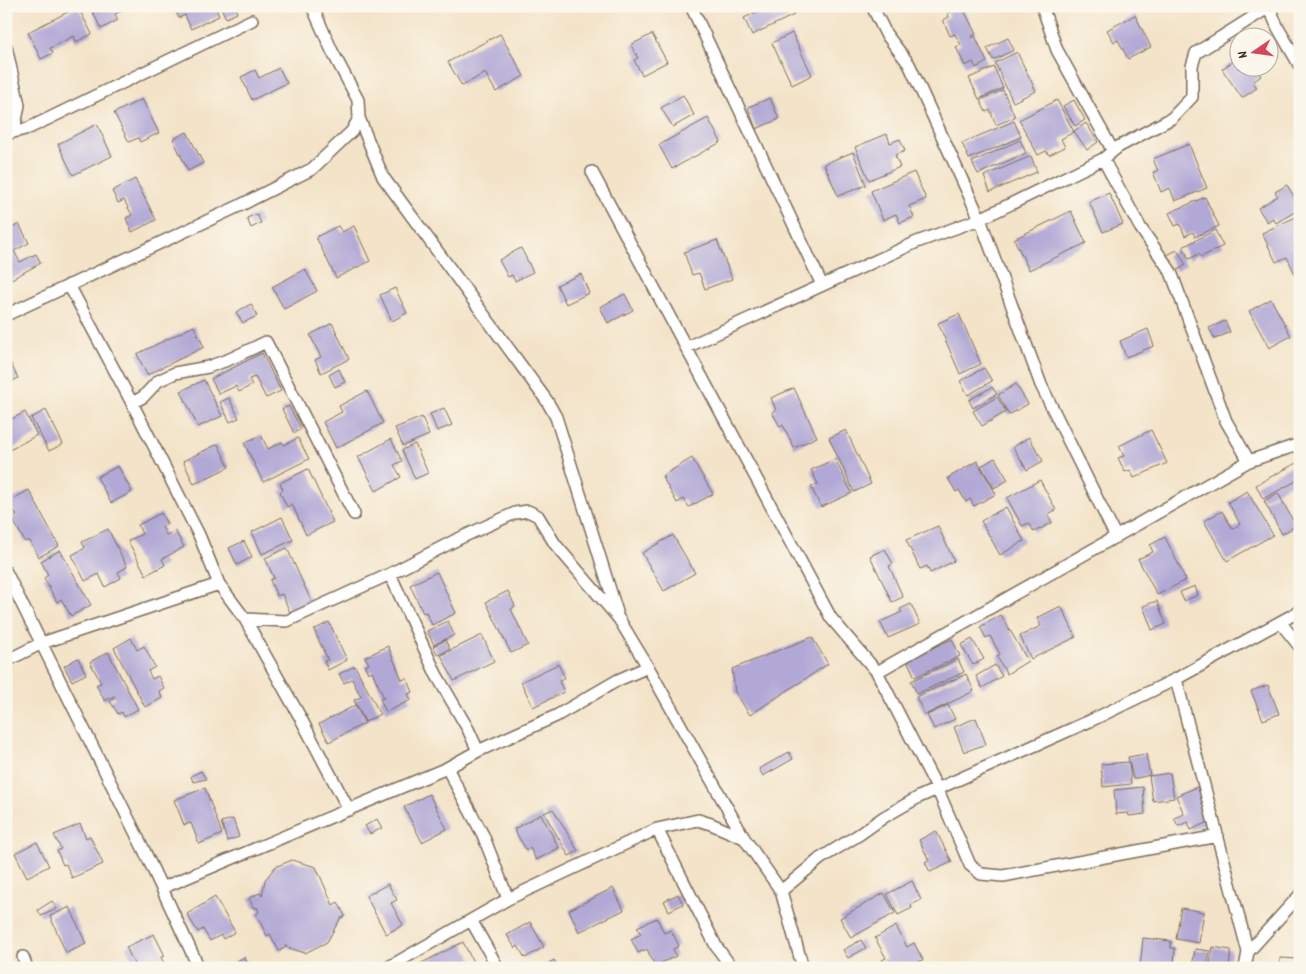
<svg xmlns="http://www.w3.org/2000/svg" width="1306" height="974" font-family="Dekko,sans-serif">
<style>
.building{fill:#b1a8d5}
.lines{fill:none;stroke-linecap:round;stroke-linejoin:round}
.street-casing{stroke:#7b6b5a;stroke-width:14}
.street{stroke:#fff;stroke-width:11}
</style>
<rect width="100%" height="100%" fill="#fbf7ec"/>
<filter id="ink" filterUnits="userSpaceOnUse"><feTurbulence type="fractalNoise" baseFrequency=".02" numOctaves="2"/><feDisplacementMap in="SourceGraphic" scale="10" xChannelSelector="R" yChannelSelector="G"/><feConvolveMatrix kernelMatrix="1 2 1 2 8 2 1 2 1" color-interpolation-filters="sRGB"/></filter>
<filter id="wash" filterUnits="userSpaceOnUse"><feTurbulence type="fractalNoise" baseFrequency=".0096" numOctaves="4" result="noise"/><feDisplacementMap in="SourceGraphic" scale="20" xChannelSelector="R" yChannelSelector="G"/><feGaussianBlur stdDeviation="1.12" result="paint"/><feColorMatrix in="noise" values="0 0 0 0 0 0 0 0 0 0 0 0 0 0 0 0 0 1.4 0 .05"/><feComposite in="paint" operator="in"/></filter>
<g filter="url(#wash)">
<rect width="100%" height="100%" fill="#f3e3c8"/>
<g id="blocks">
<path class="building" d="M 90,6 L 130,6 L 115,14 L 118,20 L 101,29 Z
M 173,6 L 215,6 L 219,16 L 191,29 L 185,15 L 179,18 Z
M 220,6 L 235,6 L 237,13 L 226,18 Z
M 769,6 L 790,6 L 794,15 L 752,35 L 744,18 Z
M 962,6 L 976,34 L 972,36 L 973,38 L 975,36 L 987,62 L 976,68 L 973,62 L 965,66 L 956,47 L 961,45 L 955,34 L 950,36 L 943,20 L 949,17 L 948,13 Z
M 78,7 L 92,34 L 76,42 L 74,36 L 50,48 L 53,53 L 41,59 L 28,32 Z
M 1135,15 L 1151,47 L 1128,59 L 1118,40 L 1114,42 L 1107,30 Z
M 792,33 L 812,75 L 792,85 L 772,43 Z
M 500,34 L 524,76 L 496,92 L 485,73 L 462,86 L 448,62 Z
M 652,34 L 667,62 L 642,75 L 634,60 L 638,58 L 631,45 Z
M 1008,38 L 1014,50 L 993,60 L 987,48 Z
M 1017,52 L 1036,91 L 1013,102 L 995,63 Z
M 1238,58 L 1238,68 L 1255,68 L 1261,76 L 1253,82 L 1257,88 L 1242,98 L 1222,69 Z
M 994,67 L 1003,88 L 979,99 L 969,78 Z
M 279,68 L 287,83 L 252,100 L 241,77 L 255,70 L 259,78 Z
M 1003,90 L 1015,117 L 996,125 L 990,110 L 986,112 L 980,100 Z
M 683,95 L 694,115 L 673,127 L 661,108 Z
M 770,98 L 779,119 L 756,129 L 748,107 Z
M 142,99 L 159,133 L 140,142 L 138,138 L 129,142 L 114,113 Z
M 1057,100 L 1074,132 L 1061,139 L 1065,147 L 1049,155 L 1046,151 L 1038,155 L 1019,120 Z
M 1074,100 L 1085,120 L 1075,126 L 1063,106 Z
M 708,118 L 721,142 L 672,169 L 659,145 Z
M 1014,121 L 1021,137 L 969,159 L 962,143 Z
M 1086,123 L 1098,142 L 1087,150 L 1074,131 Z
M 97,124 L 112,156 L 73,175 L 58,144 Z
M 187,132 L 203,163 L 188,171 L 173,139 Z
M 887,134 L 890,143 L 900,139 L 905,151 L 895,155 L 900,167 L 869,180 L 855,147 Z
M 1020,140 L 1026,153 L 978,174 L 972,162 Z
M 1189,144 L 1207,188 L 1175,201 L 1170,188 L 1161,192 L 1153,172 L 1158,171 L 1153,159 Z
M 853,152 L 866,185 L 838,196 L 824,164 Z
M 1031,156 L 1037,172 L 990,192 L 984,176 Z
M 914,172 L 926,199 L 909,206 L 914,217 L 900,223 L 896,214 L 883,220 L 871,191 Z
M 135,179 L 156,220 L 132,232 L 126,218 L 132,215 L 124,200 L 118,203 L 112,191 Z
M 1287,185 L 1300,206 L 1300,209 L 1276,223 L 1273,218 L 1267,222 L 1258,208 L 1278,196 L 1275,192 Z
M 1109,193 L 1123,224 L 1103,232 L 1089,202 Z
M 1205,197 L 1219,226 L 1195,237 L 1193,232 L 1185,236 L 1180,224 L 1175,226 L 1169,213 Z
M 1071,211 L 1086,243 L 1029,270 L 1014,239 Z
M 257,214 L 261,223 L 251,228 L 247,218 Z
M 1300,215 L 1300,271 L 1295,274 L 1287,257 L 1276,262 L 1262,233 Z
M 19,224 L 29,243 L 14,251 L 20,262 L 36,254 L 41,263 L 6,282 L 8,260 L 6,231 Z
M 338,226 L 342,232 L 354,226 L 370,261 L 336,278 L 316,237 Z
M 1215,230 L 1223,246 L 1201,257 L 1199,254 L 1189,259 L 1183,247 Z
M 717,240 L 732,279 L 705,289 L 699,273 L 692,275 L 684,252 Z
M 521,248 L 533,272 L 515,281 L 512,275 L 508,277 L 499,260 Z
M 1177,250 L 1186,265 L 1176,271 L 1167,255 Z
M 305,269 L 317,291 L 284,309 L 272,287 Z
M 581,274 L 589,293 L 566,304 L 557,285 Z
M 395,288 L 407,313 L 392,321 L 380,295 Z
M 625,294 L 633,310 L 608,323 L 600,307 Z
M 1271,299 L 1291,336 L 1269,348 L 1249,311 Z
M 251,304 L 257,316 L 243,323 L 236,312 Z
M 959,314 L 981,364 L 960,374 L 938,323 Z
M 1225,321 L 1230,332 L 1215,339 L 1209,328 Z
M 332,323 L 349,359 L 321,373 L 315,360 L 321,357 L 310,335 Z
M 194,326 L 204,347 L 147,375 L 137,354 Z
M 1148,329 L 1154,346 L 1126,357 L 1120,341 Z
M 262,353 L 281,391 L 266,398 L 255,377 L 249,379 L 252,385 L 239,392 L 236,386 L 219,394 L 211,379 Z
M 6,355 L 18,378 L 6,385 Z
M 984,368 L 992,381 L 968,395 L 960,381 Z
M 339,369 L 345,382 L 335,387 L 329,375 Z
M 204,380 L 222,416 L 198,427 L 181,391 Z
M 1016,384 L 1028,404 L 1009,415 L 998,395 Z
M 992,387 L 997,394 L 973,408 L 969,400 Z
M 794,388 L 817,437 L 794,448 L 783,425 L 780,427 L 772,412 L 776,410 L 771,398 Z
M 367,391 L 383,423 L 336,448 L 323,422 L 342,412 L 339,406 Z
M 997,397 L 1006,412 L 982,426 L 973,411 Z
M 229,398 L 239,418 L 230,422 L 220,402 Z
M 289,406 L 301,429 L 294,433 L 282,409 Z
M 444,408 L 452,425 L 437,431 L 430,414 Z
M 46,410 L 63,444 L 49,451 L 31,418 Z
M 25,412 L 37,435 L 6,452 L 6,422 Z
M 422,417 L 429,435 L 403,446 L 395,428 Z
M 846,430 L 871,484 L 854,492 L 829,438 Z
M 1151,430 L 1167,463 L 1134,478 L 1130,470 L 1125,472 L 1118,458 L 1124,456 L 1119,446 Z
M 261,435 L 268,449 L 282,442 L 284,445 L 298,438 L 309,459 L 263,482 L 244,443 Z
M 1029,437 L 1043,461 L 1027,470 L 1013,447 Z
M 391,439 L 402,461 L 394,465 L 401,477 L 376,491 L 358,457 Z
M 218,444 L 229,467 L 194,484 L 183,461 Z
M 415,444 L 428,473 L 415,479 L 402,450 Z
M 692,458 L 713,494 L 689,507 L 684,499 L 677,503 L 662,476 Z
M 995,458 L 1008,480 L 994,488 L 981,466 Z
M 835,459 L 852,493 L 821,507 L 811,487 L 818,484 L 811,470 Z
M 977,461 L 996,494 L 974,506 L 970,499 L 966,502 L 959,490 L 956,492 L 948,478 Z
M 1300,461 L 1300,479 L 1263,499 L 1256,485 Z
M 118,466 L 132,492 L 111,503 L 97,477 Z
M 308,469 L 333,522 L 306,535 L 292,504 L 287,507 L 280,492 L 283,490 L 280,483 Z
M 1040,480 L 1056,510 L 1048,514 L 1052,523 L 1034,532 L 1029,523 L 1022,526 L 1007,498 Z
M 29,490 L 59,546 L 39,557 L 29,540 L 25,542 L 12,518 L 17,516 L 9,501 Z
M 1247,491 L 1273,535 L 1227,561 L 1204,521 L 1222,511 L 1233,529 L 1240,524 L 1228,502 Z
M 1278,493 L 1296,526 L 1282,534 L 1264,501 Z
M 1006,507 L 1024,541 L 1000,555 L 981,521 Z
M 161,513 L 167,524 L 162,527 L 166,535 L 175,531 L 184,547 L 162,559 L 165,565 L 146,575 L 128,541 L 142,534 L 138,525 Z
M 282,517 L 293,540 L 262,554 L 252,532 Z
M 938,526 L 954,561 L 930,573 L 927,566 L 920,569 L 906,540 Z
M 108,529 L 127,567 L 118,572 L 121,578 L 105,587 L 99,574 L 85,581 L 72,555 L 85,548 L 82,542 Z
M 673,535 L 695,573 L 664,591 L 642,553 Z
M 1165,537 L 1186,580 L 1157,595 L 1138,559 L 1153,552 L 1150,545 Z
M 244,541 L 252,557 L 237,565 L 229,548 Z
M 287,548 L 313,605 L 291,615 L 282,594 L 277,596 L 270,580 L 274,578 L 265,558 Z
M 885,549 L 893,564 L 889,566 L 903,597 L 892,602 L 870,556 Z
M 60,550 L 91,605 L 71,616 L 61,599 L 57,602 L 44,578 L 48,575 L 41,561 Z
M 437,572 L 456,613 L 432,625 L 426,612 L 423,613 L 410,585 Z
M 1195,586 L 1198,595 L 1184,601 L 1180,592 Z
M 508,591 L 515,606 L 511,609 L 528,645 L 511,653 L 486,602 Z
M 1157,601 L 1166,624 L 1152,630 L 1143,606 Z
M 911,604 L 920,624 L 888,638 L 880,622 L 902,612 L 900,609 Z
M 1061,606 L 1076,637 L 1031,659 L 1020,636 L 1041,626 L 1037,618 Z
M 1001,615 L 1028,661 L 1007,674 L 997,657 L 1000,654 L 990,636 L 986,638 L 980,627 Z
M 448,621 L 454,635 L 434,645 L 427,631 Z
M 329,622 L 347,660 L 328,670 L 324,661 L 328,660 L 314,630 Z
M 482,635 L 494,661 L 454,681 L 441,655 Z
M 812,637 L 828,664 L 750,715 L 735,692 L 732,669 Z
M 131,638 L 137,650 L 144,646 L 155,667 L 148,671 L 152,679 L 158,676 L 164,688 L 159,691 L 162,698 L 145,707 L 114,648 Z
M 952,639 L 960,656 L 915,677 L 907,660 Z
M 972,639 L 984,659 L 973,665 L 961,645 Z
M 445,640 L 450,649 L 438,655 L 433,646 Z
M 388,646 L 402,680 L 407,678 L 413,692 L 408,694 L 411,700 L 386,712 L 380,699 L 384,698 L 375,678 L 372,671 L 368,673 L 365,666 L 369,664 L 365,657 Z
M 108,652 L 138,709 L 124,717 L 122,712 L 118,714 L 110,701 L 115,698 L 114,696 L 105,701 L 96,685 L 101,683 L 90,662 Z
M 78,658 L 86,674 L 72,681 L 64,666 Z
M 958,659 L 964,672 L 917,694 L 911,681 Z
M 558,664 L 565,678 L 559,681 L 564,692 L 533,707 L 521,682 Z
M 995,665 L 1002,676 L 982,688 L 976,676 Z
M 355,666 L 380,714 L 365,722 L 354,700 L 361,697 L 352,679 L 344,683 L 339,674 Z
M 966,674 L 974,691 L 925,715 L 916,697 Z
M 1268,685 L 1279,714 L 1263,720 L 1251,691 Z
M 356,705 L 365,723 L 329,742 L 319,724 Z
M 948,705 L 955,719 L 934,729 L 927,715 Z
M 976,718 L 986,744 L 964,752 L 954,727 Z
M 789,752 L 793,759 L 763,776 L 759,769 Z
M 1146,754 L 1150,775 L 1133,779 L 1128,757 Z
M 1129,762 L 1131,784 L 1103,787 L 1101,764 Z
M 201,771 L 206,779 L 193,782 L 191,776 Z
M 1170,773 L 1174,798 L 1153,801 L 1149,776 Z
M 1143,787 L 1145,814 L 1129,816 L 1128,813 L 1116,814 L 1114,790 Z
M 1197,787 L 1212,820 L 1191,830 L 1188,822 L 1178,826 L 1174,818 L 1184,814 L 1176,796 Z
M 205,788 L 222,834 L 199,844 L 191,823 L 184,825 L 174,800 Z
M 429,794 L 447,829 L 422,842 L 404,807 Z
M 553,809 L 578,851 L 569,856 L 544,813 Z
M 541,814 L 559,848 L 536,860 L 530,848 L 526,850 L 514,829 Z
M 233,819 L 239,837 L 227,841 L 221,822 Z
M 377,819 L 382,828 L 370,834 L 365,826 Z
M 80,824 L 86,838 L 90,836 L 103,864 L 72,878 L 66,864 L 63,865 L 57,851 L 61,849 L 54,835 Z
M 936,831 L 952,862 L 930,872 L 925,862 L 929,860 L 919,840 Z
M 37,842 L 49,866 L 27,877 L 15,853 Z
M 292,860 L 316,867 L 333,905 L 338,902 L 345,916 L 340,919 L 327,942 L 305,953 L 289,948 L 285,945 L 286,947 L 279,951 L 270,934 L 267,936 L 256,914 L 259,912 L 257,907 L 254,909 L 249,898 L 260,893 L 262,896 L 265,880 L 275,867 Z
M 912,881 L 921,900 L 911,905 L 912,908 L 898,915 L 887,894 Z
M 388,884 L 397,900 L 391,903 L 403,925 L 386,934 L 366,896 Z
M 613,888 L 624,910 L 579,932 L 569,910 Z
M 884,893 L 895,913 L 851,938 L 840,918 Z
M 678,894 L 683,904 L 669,911 L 664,901 Z
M 215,897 L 235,932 L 223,939 L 221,935 L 210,941 L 203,929 L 198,932 L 187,914 Z
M 52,901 L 57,909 L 41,916 L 38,910 Z
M 70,907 L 86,944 L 66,953 L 50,916 Z
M 1181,908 L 1204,912 L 1199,943 L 1176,939 Z
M 657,918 L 664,933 L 671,930 L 679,946 L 673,949 L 676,956 L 655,966 L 647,949 L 638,953 L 631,939 L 641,934 L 637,927 Z
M 530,922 L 544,947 L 525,958 L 518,946 L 515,948 L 507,935 Z
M 896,926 L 907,947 L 914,943 L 923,960 L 918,962 L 921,968 L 886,968 L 882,960 L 886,958 L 875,938 Z
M 154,934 L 165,956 L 161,957 L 166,968 L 136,968 L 126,947 Z
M 1143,938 L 1171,941 L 1171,948 L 1175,948 L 1174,965 L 1169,964 L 1169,968 L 1140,968 Z
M 861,940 L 866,948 L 848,958 L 843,950 Z
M 463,942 L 476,968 L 457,968 L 456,965 L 451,968 L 412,968 Z
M 1213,947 L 1231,950 L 1229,968 L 1209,968 Z
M 1195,949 L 1210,951 L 1207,968 L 1192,968 Z
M 244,957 L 250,968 L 225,968 Z
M 1280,958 L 1300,959 L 1300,968 L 1280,968 Z
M 554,960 L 558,968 L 541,968 Z"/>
</g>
</g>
<g filter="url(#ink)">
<use href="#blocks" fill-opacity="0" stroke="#7b6b5a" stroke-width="1"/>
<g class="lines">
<defs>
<path id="street" d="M 691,6 L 822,285
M 872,6 L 886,34 L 909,64 L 980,219 L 1041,385 L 1116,537
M 1042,6 L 1057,50 L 1113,151
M 1271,6 L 1269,7 L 1278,28 L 1300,66
M 6,47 L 19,105 L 14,131
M 359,118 L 383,177 L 547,401 L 556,417 L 617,612
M 6,134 L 29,128 L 252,20
M 1103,159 L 1140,227 L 1171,272 L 1226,421 L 1249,461 L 1300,444
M 592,172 L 831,618 L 877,672 L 937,788 L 970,865 L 981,874 L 1003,876 L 1218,836
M 69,285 L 132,403 L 199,535 L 219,584 L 245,619 L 265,655 L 300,717 L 349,810
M 6,315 L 239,206 L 312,169 L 352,131 L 359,118 L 358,100 L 332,51 L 312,6
M 687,347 L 917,242 L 980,219 L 1103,159 L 1118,147 L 1172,118 L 1192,97 L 1192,66 L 1196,53 L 1269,7
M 132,403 L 143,397 L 158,381 L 175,373 L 208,367 L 230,359 L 266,342 L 354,514
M 6,572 L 143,848 L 199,968
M 390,574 L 436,674 L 468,729 L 478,751
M 245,619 L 287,621 L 390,574 L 458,539 L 515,513 L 528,511 L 538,516 L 555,544 L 619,619 L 648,667 L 744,838 L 781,891 L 803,968
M 1280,622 L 1300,647
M 6,661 L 42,643 L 219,584
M 877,672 L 1249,461
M 1176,679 L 1248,952
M 447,768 L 483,835 L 508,899
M 657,829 L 716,946 L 732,968
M 162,888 L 447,768 L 478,751 L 556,716 L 618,680 L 648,667
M 781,891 L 821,858 L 860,834 L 884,817 L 919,797 L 1092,720 L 1176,679 L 1300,611
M 471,920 L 498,968
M 23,957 L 27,968
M 387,968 L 508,899 L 657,829 L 698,820 L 711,824 L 744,838
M 1245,968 L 1248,952 L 1300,895"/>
</defs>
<use href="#street" class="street-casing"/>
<use href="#street" class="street"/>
</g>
</g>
<rect width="1306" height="974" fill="none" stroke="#fbf7ec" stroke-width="25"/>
<g transform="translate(1254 52) rotate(257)"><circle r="24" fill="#fbf7ec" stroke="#aea59a"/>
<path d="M0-4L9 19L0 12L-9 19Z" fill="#d1495b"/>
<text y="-8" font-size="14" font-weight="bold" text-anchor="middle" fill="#3b2a1e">N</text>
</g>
</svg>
